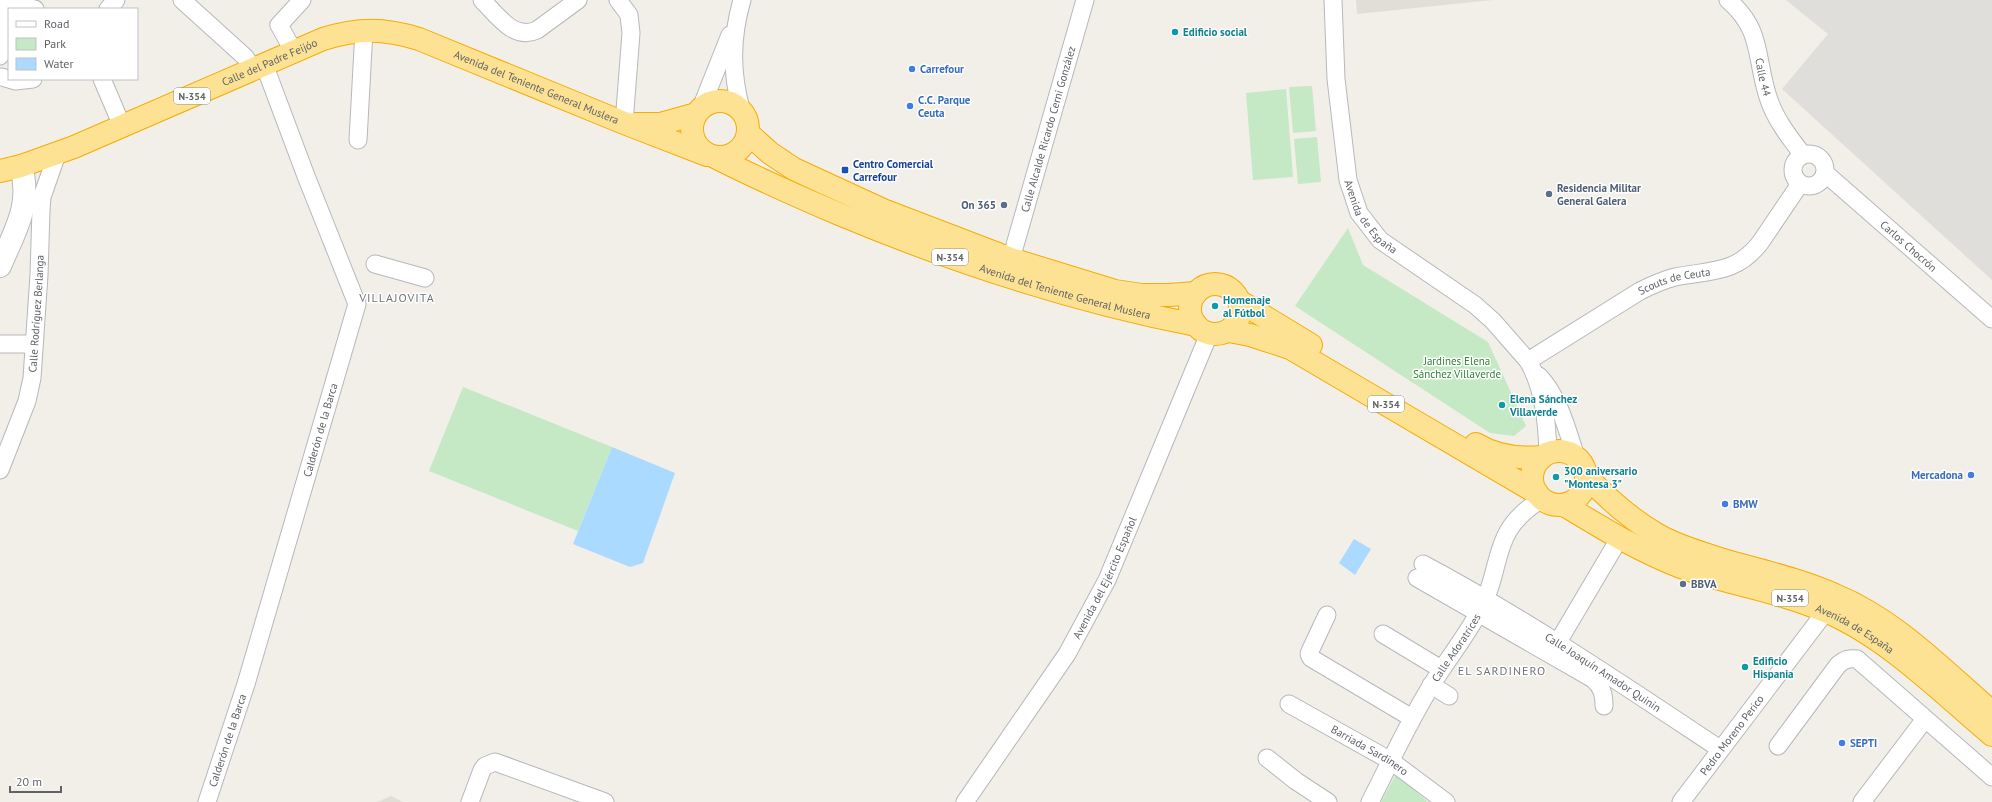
<svg xmlns="http://www.w3.org/2000/svg" width="1992" height="802" font-family="'PT Sans',sans-serif">
<style>
.industrial{fill:#e0deda}
.education{fill:#e1ded6}
.green{fill:#c5e8c5}
.water{fill:#aadaff}
.lines{fill:none;stroke-linecap:round;stroke-linejoin:round}
.street-casing{stroke:#b5b8bc;stroke-width:19}
.secondary-casing{stroke:#b6babf;stroke-width:24}
.highway-casing{stroke:#f9ab00;stroke-width:24}
.street{stroke:#fff;stroke-width:17}
.secondary{stroke:#fff;stroke-width:22}
.highway{stroke:#fde293;stroke-width:22}
.culture-dot{fill:#0f9aa8;stroke:#fff;stroke-width:1.5}
.shop-dot{fill:#3f7fe0;stroke:#fff;stroke-width:1.5}
.transit-dot{fill:#1a4fb4;stroke:#fff;stroke-width:1.5}
.service-dot{fill:#5c6f8a;stroke:#fff;stroke-width:1.5}
.labels{text-anchor:middle;stroke-width:3;stroke-linejoin:round;paint-order:stroke}
.shield{fill:#fff;stroke:#8f9295;stroke-width:1}
.shield-label{font-size:10px;font-weight:bold;fill:#5f6368}
.culture-label{font-size:11px;font-weight:bold;fill:#0d838f;stroke:#fff;text-anchor:start}
.street-label{font-size:11px;fill:#5f6368;stroke:#fff}
.shop-label{font-size:11px;font-weight:bold;fill:#366cbe;stroke:#fff;text-anchor:start}
.transit-label{font-size:11px;font-weight:bold;fill:#164399;stroke:#fff;text-anchor:start}
.service-label{font-size:11px;font-weight:bold;fill:#4e5e75;stroke:#fff;text-anchor:start}
.park-label{font-size:11px;fill:#348238;stroke:#fff}
.neighbourhood-label{font-size:12px;letter-spacing:1px;fill:#70757a;stroke:#fff}
</style>
<rect width="100%" height="100%" fill="#f1efe8"/>
<path class="industrial" d="M 1786,0 L 1992,0 L 1992,280 L 1782,89 L 1828,34 Z"/>
<path class="education" d="M 1356,0 L 1493,0 L 1357,14 Z
M 391,796 L 403,802 L 377,802 Z"/>
<path class="green" d="M 1312,86 L 1316,131 L 1293,133 L 1289,87 Z
M 1286,89 L 1293,177 L 1253,180 L 1246,93 Z
M 1317,137 L 1321,182 L 1298,184 L 1294,139 Z
M 1348,228 L 1363,265 L 1488,342 L 1526,426 L 1514,436 L 1490,433 L 1295,306 Z
M 463,387 L 612,447 L 578,531 L 429,471 Z
M 1396,774 L 1428,802 L 1381,802 Z"/>
<path class="water" d="M 612,447 L 675,473 L 643,563 L 630,567 L 573,544 Z
M 1354,539 L 1371,549 L 1355,575 L 1339,563 Z"/>
<g class="lines">
<defs>
<g id="street">
<path d="M 9,0 L 24,7 L 35,9"/>
<path d="M 182,0 L 245,57 L 253,69"/>
<path d="M 482,0 C 497,15 514,41 537,30 L 578,0"/>
<path d="M 618,0 L 629,15 L 631,33 L 624,123"/>
<path id="s1" d="M 1333,0 L 1336,79 L 1348,180 L 1359,213 L 1380,240 L 1475,305 L 1493,321 L 1528,361 C 1544,388 1547,423 1548,453"/>
<path id="s2" d="M 1728,0 C 1763,30 1755,57 1768,97 C 1775,119 1789,137 1803,155"/>
<path d="M 108,9 L 116,0"/>
<path d="M 294,52 L 279,25 L 302,0"/>
<path d="M 0,56 L 5,40 L 6,0"/>
<path d="M 2,77 L 15,81 L 33,79"/>
<path d="M 102,79 L 122,126"/>
<path d="M 701,108 L 730,35"/>
<path d="M 741,109 C 731,72 731,38 742,0"/>
<path d="M 358,140 L 364,30"/>
<circle cx="1809" cy="170" r="16"/>
<path id="s3" d="M 1825,173 L 1992,319"/>
<path id="s4" d="M 1011,259 L 1085,0"/>
<path d="M 375,264 L 425,278"/>
<path d="M 0,344 L 34,344"/>
<path id="s5" d="M 1528,361 L 1640,291 C 1652,285 1663,280 1675,277 C 1710,270 1736,274 1760,243 L 1800,184"/>
<path d="M 1539,376 C 1559,397 1567,429 1576,457"/>
<path id="s6" d="M 0,470 L 27,401 L 32,378 L 39,275 L 41,210 L 42,197 L 57,154"/>
<path id="s7" d="M 1423,564 C 1526,619 1622,684 1720,749"/>
<path d="M 1417,578 L 1593,679 C 1602,687 1604,694 1604,706"/>
<path d="M 1327,615 L 1311,649 L 1309,654 L 1311,658 L 1412,718"/>
<path d="M 1383,634 L 1441,669"/>
<path d="M 1558,642 L 1619,539"/>
<path d="M 1431,685 L 1449,696"/>
<path id="s8" d="M 1289,704 L 1391,761 L 1446,802"/>
<path d="M 1778,746 L 1838,665 C 1845,659 1849,658 1857,659 L 1992,777"/>
<path d="M 1267,758 L 1296,781 L 1328,802"/>
<path id="s9" d="M 207,802 L 246,684 L 357,304 L 306,176 L 264,64"/>
<path d="M 470,802 L 482,770 L 485,766 L 495,762 L 605,802"/>
<path id="s10" d="M 965,802 L 1067,654 L 1107,580 L 1209,334"/>
<path id="s11" d="M 1370,802 C 1390,763 1408,723 1431,686 C 1446,661 1465,638 1479,612 C 1505,565 1488,532 1542,499"/>
<path id="s12" d="M 1681,802 L 1826,611"/>
<path d="M 1862,802 L 1925,719"/>
</g>
<path id="secondary" d="M 0,266 C 15,230 32,206 21,166"/>
<g id="highway">
<circle cx="720" cy="129" r="28"/>
<path d="M 636,124 L 660,124 L 696,114"/>
<path d="M 749,134 L 770,153 L 794,169 L 883,210 L 1011,259 L 1115,291 L 1142,295 L 1169,295 L 1196,293"/>
<path id="s13" d="M 715,157 C 756,178 797,196 839,214 C 954,262 1073,301 1196,325"/>
<path id="s14" d="M 0,171 L 21,166 L 74,147 L 323,39 C 358,28 384,28 419,39 L 624,123 L 707,155"/>
<circle cx="1215" cy="309" r="25"/>
<path d="M 1239,301 L 1311,345"/>
<path d="M 1229,331 L 1250,335 L 1290,348 L 1537,493"/>
<path d="M 1476,444 C 1497,457 1519,459 1542,457"/>
<circle cx="1559" cy="478" r="27"/>
<path d="M 1586,476 C 1608,499 1630,519 1658,535 C 1677,546 1699,552 1720,559 C 1758,570 1799,579 1835,595 C 1896,620 1943,670 1992,712"/>
<path id="s15" d="M 1564,505 C 1602,528 1639,551 1681,567 C 1728,584 1779,591 1825,611 C 1887,637 1941,692 1992,735"/>
</g>
</defs>
<use href="#street" class="street-casing"/>
<use href="#secondary" class="secondary-casing"/>
<use href="#highway" class="highway-casing"/>
<use href="#street" class="street"/>
<use href="#secondary" class="secondary"/>
<use href="#highway" class="highway"/>
</g>
<g class="culture-dot">
<circle cx="1175" cy="32" r="4"/>
<circle cx="1215" cy="306" r="4"/>
<circle cx="1502" cy="405" r="4"/>
<circle cx="1556" cy="477" r="4"/>
<circle cx="1745" cy="667" r="4"/>
</g>
<g class="shop-dot">
<circle cx="912" cy="69" r="4"/>
<circle cx="910" cy="106" r="4"/>
<circle cx="1971" cy="475" r="4"/>
<circle cx="1725" cy="504" r="4"/>
<circle cx="1842" cy="743" r="4"/>
</g>
<rect class="transit-dot" x="841" y="166" width="8" height="8" rx="2"/>
<g class="service-dot">
<circle cx="1549" cy="194" r="4"/>
<circle cx="1004" cy="205" r="4"/>
<circle cx="1683" cy="584" r="4"/>
</g>
<g class="labels">
<g class="shield">
<rect x="174" y="88" width="36" height="16" rx="3"/>
<rect x="932" y="249" width="36" height="16" rx="3"/>
<rect x="1368" y="396" width="36" height="16" rx="3"/>
<rect x="1772" y="590" width="36" height="16" rx="3"/>
</g>
<g class="shield-label">
<text x="192" y="100">N-354</text>
<text x="950" y="261">N-354</text>
<text x="1386" y="408">N-354</text>
<text x="1790" y="602">N-354</text>
</g>
<g class="culture-label">
<text x="1183" y="36">Edificio social</text>
<text x="1223" y="304">Homenaje<tspan x="1223" dy="13">al Fútbol</tspan></text>
<text x="1510" y="403">Elena Sánchez<tspan x="1510" dy="13">Villaverde</tspan></text>
<text x="1564" y="475">300 aniversario<tspan x="1564" dy="13">"Montesa 3"</tspan></text>
<text x="1753" y="665">Edificio<tspan x="1753" dy="13">Hispania</tspan></text>
</g>
<g class="street-label">
<text dy="4" stroke="none"><textPath href="#s14" startOffset="291">Calle del Padre Feijóo</textPath></text>
<text dy="4" stroke="none"><textPath href="#s2" startOffset="87">Calle 44</textPath></text>
<text dy="4" stroke="none"><textPath href="#s14" startOffset="574">Avenida del Teniente General Muslera</textPath></text>
<text dy="4" stroke="none"><textPath href="#s4" startOffset="135">Calle Alcalde Ricardo Cerni González</textPath></text>
<text dy="4" stroke="none"><textPath href="#s1" startOffset="225">Avenida de España</textPath></text>
<text dy="4" stroke="none"><textPath href="#s3" startOffset="111">Carlos Chocrón</textPath></text>
<text dy="4" stroke="none"><textPath href="#s5" startOffset="168">Scouts de Ceuta</textPath></text>
<text dy="4" stroke="none"><textPath href="#s13" startOffset="376">Avenida del Teniente General Muslera</textPath></text>
<text dy="4" stroke="none"><textPath href="#s6" startOffset="162">Calle Rodríguez Berlanga</textPath></text>
<text dy="4" stroke="none"><textPath href="#s9" startOffset="389">Calderón de la Barca</textPath></text>
<text dy="4" stroke="none"><textPath href="#s10" startOffset="265">Avenida del Ejército Español</textPath></text>
<text dy="4" stroke="none"><textPath href="#s15" startOffset="318">Avenida de España</textPath></text>
<text dy="4" stroke="none"><textPath href="#s11" startOffset="177">Calle Adoratrices</textPath></text>
<text dy="4" stroke="none"><textPath href="#s7" startOffset="210">Calle Joaquín Amador Quinin</textPath></text>
<text dy="4" stroke="none"><textPath href="#s12" startOffset="84">Pedro Moreno Perico</textPath></text>
<text dy="4" stroke="none"><textPath href="#s9" startOffset="65">Calderón de la Barca</textPath></text>
<text dy="4" stroke="none"><textPath href="#s8" startOffset="93">Barriada Sardinero</textPath></text>
</g>
<g class="shop-label">
<text x="920" y="73">Carrefour</text>
<text x="918" y="104">C.C. Parque<tspan x="918" dy="13">Ceuta</tspan></text>
<text x="1963" y="479" text-anchor="end">Mercadona</text>
<text x="1733" y="508">BMW</text>
<text x="1850" y="747">SEPTI</text>
</g>
<g class="transit-label">
<text x="853" y="168">Centro Comercial<tspan x="853" dy="13">Carrefour</tspan></text>
</g>
<g class="service-label">
<text x="1557" y="192">Residencia Militar<tspan x="1557" dy="13">General Galera</tspan></text>
<text x="996" y="209" text-anchor="end">On 365</text>
<text x="1691" y="588">BBVA</text>
</g>
<g class="park-label">
<text x="1457" y="365">Jardines Elena<tspan x="1457" dy="13">Sánchez Villaverde</tspan></text>
</g>
<g class="neighbourhood-label">
<text x="397" y="302">VILLAJOVITA</text>
<text x="1502" y="675">EL SARDINERO</text>
</g>
</g>
<rect x="8" y="8" width="130" height="72" fill="#ffffff" stroke="#bfc1c3"/>
<rect x="16" y="21" width="20" height="6" fill="#ffffff" stroke="#bfc1c3"/>
<text x="44" y="28" font-size="12" fill="#5f6368">Road</text>
<rect x="16" y="38" width="20" height="12" fill="#c5e8c5" stroke="#bfc1c3"/>
<text x="44" y="48" font-size="12" fill="#5f6368">Park</text>
<rect x="16" y="58" width="20" height="12" fill="#aadaff" stroke="#bfc1c3"/>
<text x="44" y="68" font-size="12" fill="#5f6368">Water</text>
<path d="M10 786v6h51v-6" fill="none" stroke="#5f6368" stroke-width="2"/>
<text x="16" y="786" font-size="12" fill="#5f6368" stroke="#ffffff" stroke-width="3" paint-order="stroke">20 m</text>
</svg>
